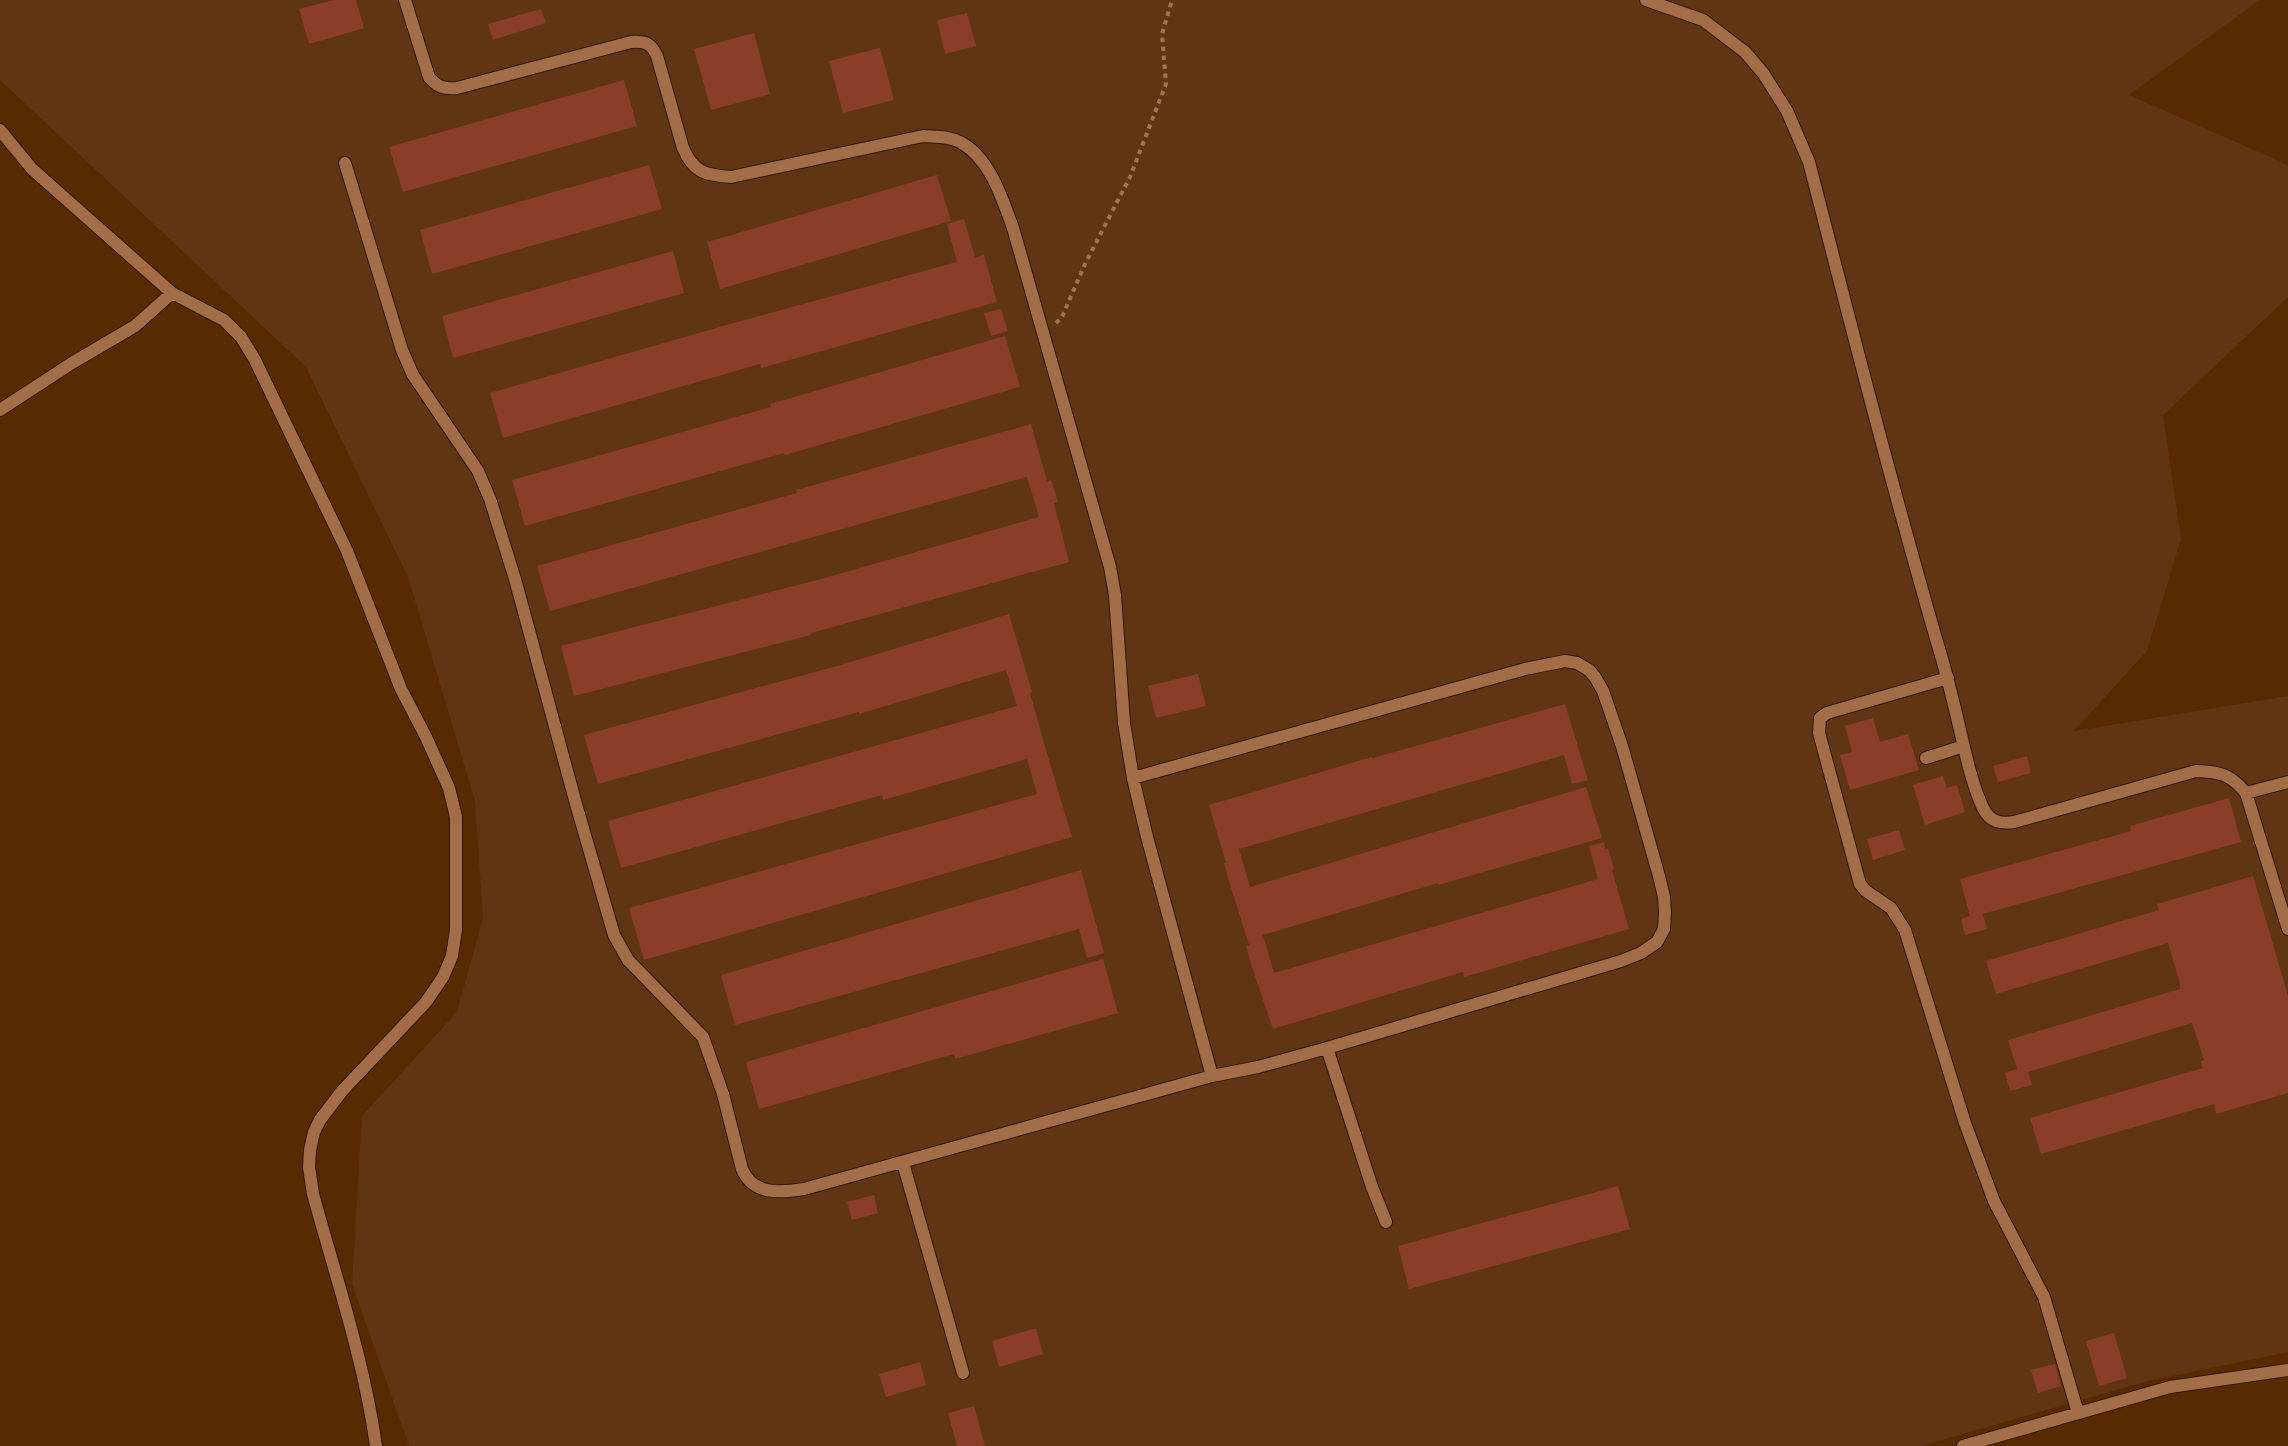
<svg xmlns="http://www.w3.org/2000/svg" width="2288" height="1446" font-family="Montserrat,sans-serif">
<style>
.built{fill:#5f3513}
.building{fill:#8a3e2a}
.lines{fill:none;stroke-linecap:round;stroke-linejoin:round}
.service-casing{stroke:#311804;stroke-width:14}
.path{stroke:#997657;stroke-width:4;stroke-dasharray:4.5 4.5;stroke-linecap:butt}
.service{stroke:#a26d47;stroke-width:12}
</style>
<rect width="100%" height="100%" fill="#582a00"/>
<path class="built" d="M 0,0 L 2260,0 L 2129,95 L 2288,165 L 2288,297 L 2163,415 L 2181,539 L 2147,651 L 2074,731 L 2288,696 L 2288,1352 L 2144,1382 L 1921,1446 L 409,1446 L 352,1284 L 362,1116 L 457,1012 L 483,918 L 475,801 L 408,577 L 306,367 L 0,80 Z"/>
<path class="building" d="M 334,0 L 356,0 L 364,28 L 309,44 L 299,9 Z
M 541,9 L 546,23 L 493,40 L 488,24 Z
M 967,13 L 976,46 L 945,54 L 937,20 Z
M 754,33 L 770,94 L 711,110 L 694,49 Z
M 880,48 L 894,100 L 843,113 L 829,61 Z
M 624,80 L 637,126 L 403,192 L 389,147 Z
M 649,165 L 662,209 L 432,274 L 420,230 Z
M 937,175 L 951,221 L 720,289 L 707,242 Z
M 964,219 L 975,257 L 984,255 L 997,302 L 761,368 L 760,364 L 503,438 L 490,393 L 723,326 L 957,262 L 947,224 Z
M 673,251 L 684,293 L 453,358 L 442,316 Z
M 1001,309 L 1008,331 L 991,336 L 984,313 Z
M 1005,336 L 1020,387 L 785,455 L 784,453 L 525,526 L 512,480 L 771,407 L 770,404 Z
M 1031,424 L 1047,481 L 1051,480 L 1058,502 L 1054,503 L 1069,562 L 811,633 L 811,635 L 574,696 L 561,646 L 821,579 L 1039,517 L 1027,477 L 550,611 L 537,566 L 797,493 L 796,490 Z
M 1009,614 L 1032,692 L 1030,693 L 1048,757 L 1072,837 L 644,960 L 629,908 L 1037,794 L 1027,759 L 883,800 L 882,795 L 621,868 L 608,821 L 1017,706 L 1006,670 L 859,714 L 859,712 L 598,784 L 584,735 L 844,664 Z
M 1198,674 L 1206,706 L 1156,718 L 1148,686 Z
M 1565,704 L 1588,780 L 1572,784 L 1564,755 L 1239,849 L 1250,887 L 1586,787 L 1602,838 L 1438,885 L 1438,883 L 1263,935 L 1274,973 L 1598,879 L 1589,846 L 1604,842 L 1605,849 L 1608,848 L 1614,869 L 1612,870 L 1629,929 L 1464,977 L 1463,972 L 1273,1029 L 1252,967 L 1246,946 L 1249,945 L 1229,881 L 1224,863 L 1226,863 L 1209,805 L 1372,757 L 1373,758 Z
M 1873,718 L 1880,742 L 1908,734 L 1919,770 L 1850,790 L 1840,755 L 1852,752 L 1845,726 Z
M 2027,756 L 2031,773 L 1998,782 L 1993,766 Z
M 1943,776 L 1947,788 L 1957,785 L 1965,812 L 1925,825 L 1913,785 Z
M 2229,798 L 2241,842 L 1983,914 L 1987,929 L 1965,935 L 1961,919 L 1970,916 L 1960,879 L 2131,831 L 2130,826 Z
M 1899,830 L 1905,850 L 1873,860 L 1867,839 Z
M 1081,870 L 1104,953 L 1087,958 L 1079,929 L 735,1025 L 721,975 Z
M 2253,876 L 2288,996 L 2288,1093 L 2216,1114 L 2214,1104 L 2041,1154 L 2030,1118 L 2203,1068 L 2201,1061 L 2204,1060 L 2192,1023 L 2028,1072 L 2032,1085 L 2010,1091 L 2005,1073 L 2017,1069 L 2008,1040 L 2180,989 L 2180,983 L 2168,943 L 1996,994 L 1986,961 L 2159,910 L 2157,904 Z
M 1103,959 L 1118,1013 L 955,1059 L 954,1054 L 759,1109 L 746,1062 Z
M 1618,1186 L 1630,1229 L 1409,1289 L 1398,1246 Z
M 874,1195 L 878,1213 L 852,1220 L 847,1202 Z
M 1036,1328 L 1043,1354 L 999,1367 L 992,1341 Z
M 2114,1333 L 2127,1378 L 2099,1386 L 2086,1341 Z
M 920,1362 L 926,1385 L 886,1397 L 879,1374 Z
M 2055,1364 L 2061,1386 L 2038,1393 L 2031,1370 Z
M 974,1406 L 985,1446 L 957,1446 L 948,1413 Z"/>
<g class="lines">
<defs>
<path id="service" d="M 405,0 L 429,77 C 437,87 444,89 457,88 L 631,42 C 645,41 651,43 657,56 L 683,148 C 694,173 705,175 731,177 L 923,136 C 935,137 949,136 960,142 C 990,158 1002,198 1013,228 L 1110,567 L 1115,595 L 1124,723 L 1133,778 L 1147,837 L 1212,1076
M 1646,0 L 1703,20 L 1745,52 L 1763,73 L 1787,111 L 1809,162 C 1850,322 1891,483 1937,642 C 1946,671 1953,700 1960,730 C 1966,756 1972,784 1983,808 C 1990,822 2000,824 2014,822 L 2196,771 C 2221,772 2230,774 2246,793 L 2288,929
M 0,130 L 32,169 L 172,293 L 135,326 L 72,363 L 0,410
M 345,163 L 402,350 L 413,375 L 478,471 L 490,499 L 515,579 L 576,804 L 614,935 L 628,960 L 703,1037 L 723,1094 L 742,1169 C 753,1195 779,1193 804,1189 L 1212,1076 L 1258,1067 L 1327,1048 L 1621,961 L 1641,953 L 1657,942 L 1664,929 L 1665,913 L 1664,897 L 1659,876 L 1622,746 L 1603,691 L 1595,677 L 1589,670 L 1577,663 L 1565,661 L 1525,669 L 1133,778
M 172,293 L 224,320 L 241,337 L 255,360 L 347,551 L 401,689 L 426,737 L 449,788 L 456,817 L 456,930 L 452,956 L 443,977 L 426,1002 L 342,1091 L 320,1120 L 314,1132 L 310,1150 L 309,1167 L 313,1194 C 336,1278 364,1360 376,1446
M 1948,678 L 1827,713 L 1820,718 L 1819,733 L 1860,884 L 1866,891 L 1891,908 L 1905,930 L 1965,1123 L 1994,1201 L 2044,1297 L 2078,1413
M 1926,758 L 1964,746
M 2246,793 L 2288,782
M 1327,1048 L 1372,1187 L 1386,1222
M 903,1163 L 963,1373
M 1963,1446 L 2170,1387 L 2288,1370"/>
</defs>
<use href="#service" class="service-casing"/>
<path class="path" d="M 1056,323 L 1062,317 L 1085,264 L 1130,177 L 1166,84 L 1162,34 L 1172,0"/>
<use href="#service" class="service"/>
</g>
</svg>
